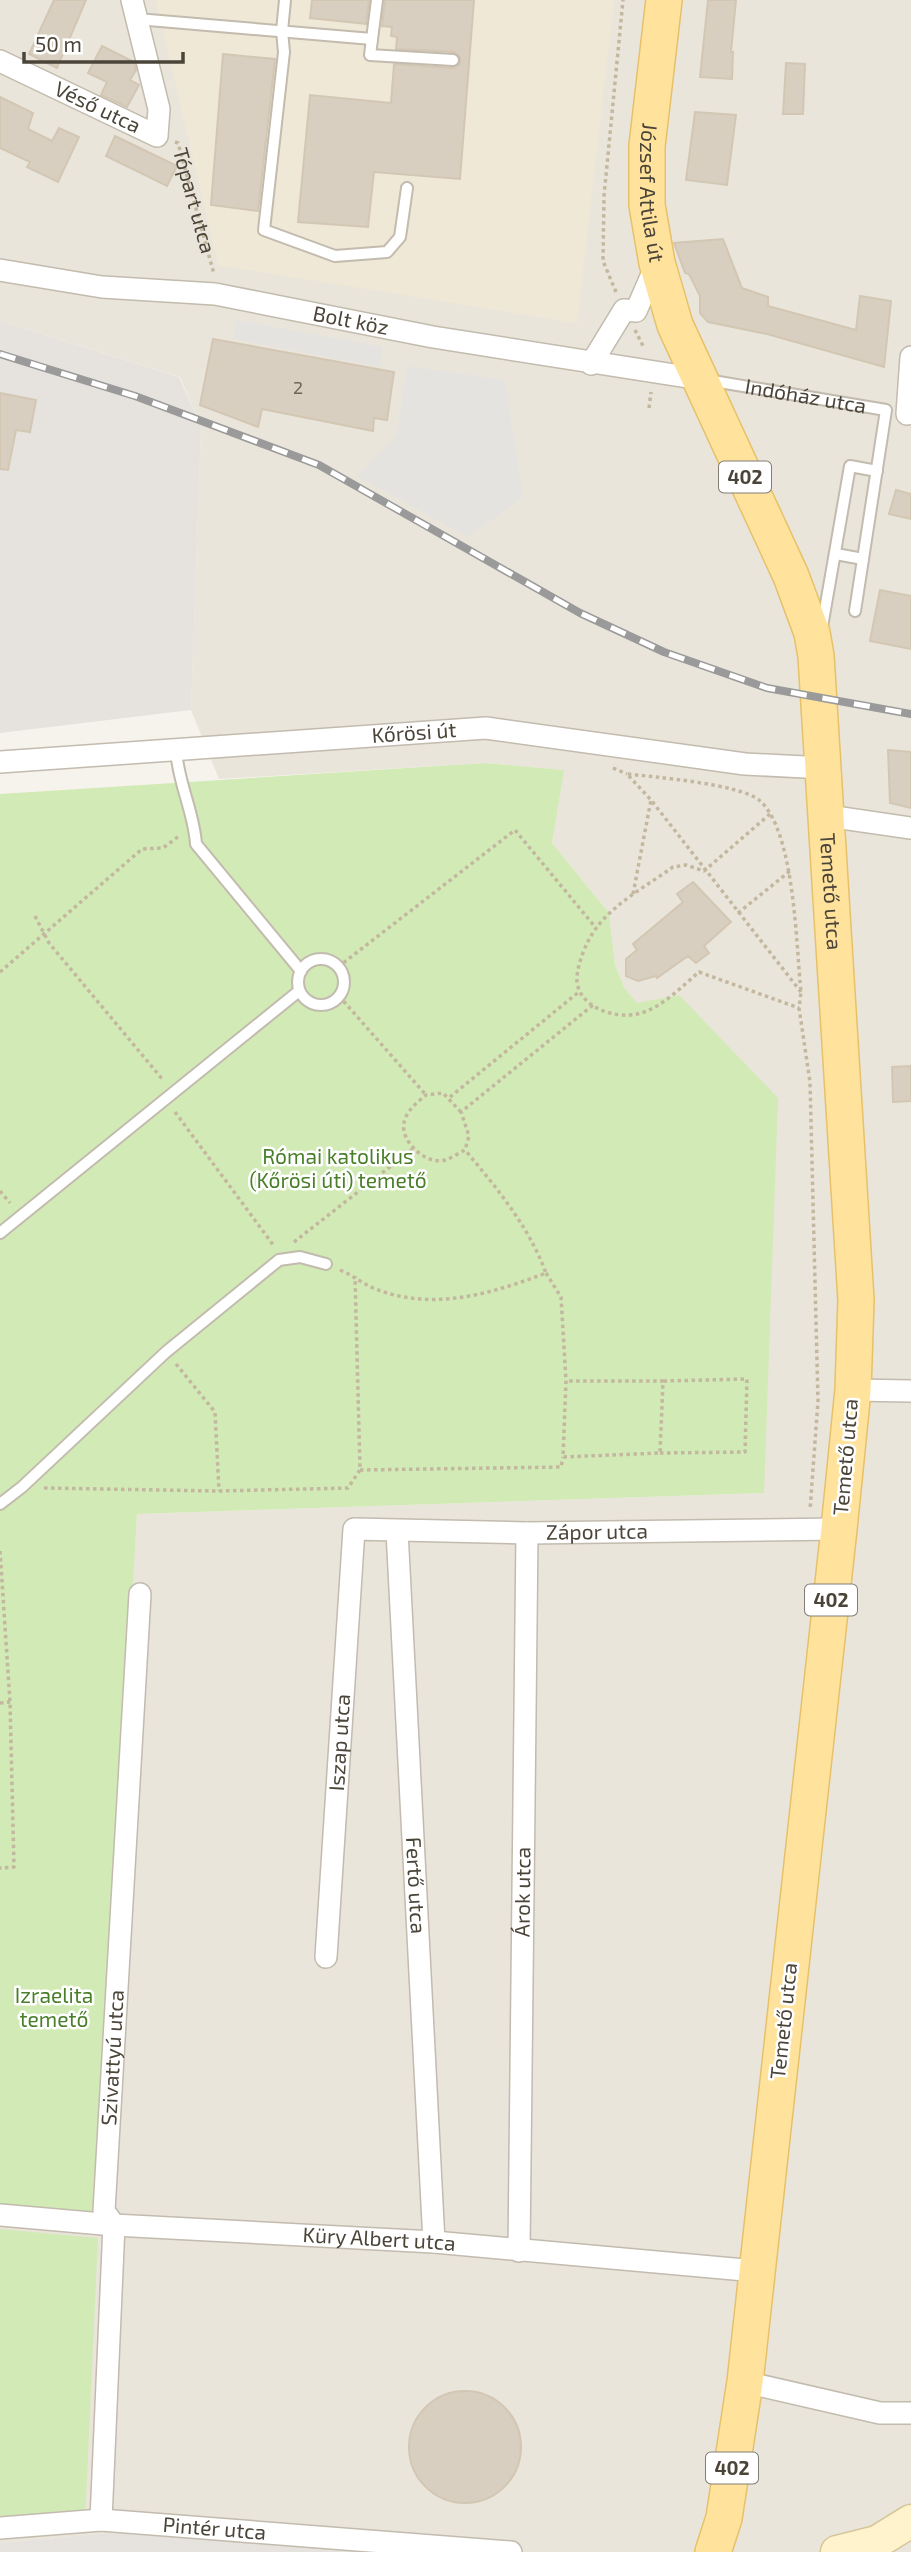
<svg xmlns="http://www.w3.org/2000/svg" width="911" height="2552" font-family="'Exo 2',sans-serif">
<style>
.residential{fill:#eae5da}
.industrial{fill:#e6e2dd}
.education{fill:#efe8d6}
.green{fill:#d2eab5}
.parking{fill:#e5e3e0}
.building{fill:#d8cfc1;stroke:#d3c7b4;stroke-width:2}
.lines{fill:none;stroke-linecap:round;stroke-linejoin:round}
.lane-casing{stroke:#c2bbae;stroke-width:14}
.street-casing{stroke:#c2bbae;stroke-width:24}
.secondary-casing{stroke:#d6c79b;stroke-width:35}
.primary-casing{stroke:#e6c16a;stroke-width:38}
.path{stroke:#c4b79f;stroke-width:3.5;stroke-dasharray:3.5 3.5;stroke-linecap:butt}
.lane{stroke:#fff;stroke-width:10}
.street{stroke:#fff;stroke-width:21}
.secondary{stroke:#fff3cd;stroke-width:32}
.primary{stroke:#ffe39c;stroke-width:35}
.rail-casing{stroke:#9a9a9a;stroke-width:8}
.rail{stroke:#fff;stroke-width:5;stroke-dasharray:16;stroke-linecap:butt}
.labels{text-anchor:middle;stroke-width:5;stroke-linejoin:round;paint-order:stroke}
.number-label{font-size:18px;fill:#6e675b}
.shield{fill:#fff;stroke:#817c74;stroke-width:2}
.shield-label{font-size:19px;font-weight:bold;fill:#4b4439}
.street-label{font-size:21px;fill:#4b4439;stroke:#fff}
.park-label{font-size:21px;fill:#4a7f2a;stroke:#fff}
</style>
<rect width="100%" height="100%" fill="#f6f3ec"/>
<path class="residential" d="M 0,0 L 911,0 L 911,2552 L 434,2552 L 109,2533 L 0,2543 L 0,2209 L 98,2215 L 137,1514 L 764,1493 L 679,995 L 637,1004 L 625,989 L 615,965 L 609,913 L 552,843 L 563,770 L 485,763 L 219,779 L 191,710 L 201,426 L 180,377 L 0,321 Z"/>
<path class="industrial" d="M 0,321 L 179,377 L 201,426 L 191,710 L 0,733 Z
M 109,2533 L 434,2552 L 0,2552 L 0,2543 Z"/>
<path class="education" d="M 156,0 L 614,0 L 577,323 L 218,265 Z"/>
<path class="green" d="M 485,763 L 564,770 L 552,843 L 609,913 L 615,965 L 625,989 L 637,1003 L 679,995 L 778,1098 L 764,1493 L 137,1514 L 98,2215 L 0,2209 L 0,794 Z
M 0,2229 L 98,2238 L 85,2521 L 0,2529 Z"/>
<path class="parking" d="M 237,320 L 383,347 L 380,367 L 233,339 Z
M 407,366 L 505,380 L 523,497 L 468,537 L 357,476 L 397,435 Z"/>
<path class="building" d="M 54,0 L 86,0 L 57,68 L 29,54 Z
M 312,0 L 369,0 L 366,24 L 310,18 Z
M 385,0 L 474,0 L 460,179 L 374,172 L 368,227 L 298,222 L 310,95 L 391,103 L 394,64 L 453,68 L 460,64 L 460,57 L 454,52 L 396,49 L 397,37 L 391,36 L 392,27 L 382,26 Z
M 708,0 L 736,0 L 731,52 L 733,52 L 732,79 L 700,77 Z
M 102,46 L 134,62 L 136,70 L 130,80 L 139,85 L 127,107 L 101,95 L 107,82 L 88,73 Z
M 223,54 L 275,59 L 258,211 L 211,205 Z
M 786,63 L 805,64 L 803,114 L 783,114 Z
M 0,97 L 33,113 L 28,129 L 52,141 L 59,128 L 79,137 L 58,182 L 27,167 L 30,162 L 0,148 Z
M 695,112 L 736,115 L 727,185 L 686,180 Z
M 115,136 L 177,166 L 167,186 L 106,156 Z
M 723,239 L 742,288 L 768,297 L 768,306 L 856,330 L 860,296 L 891,301 L 884,367 L 767,334 L 708,322 L 700,313 L 700,296 L 689,274 L 685,273 L 674,243 Z
M 213,339 L 394,372 L 387,420 L 374,418 L 373,431 L 262,409 L 258,427 L 200,405 Z
M 0,393 L 36,400 L 30,432 L 16,430 L 8,470 L 0,469 Z
M 896,490 L 911,494 L 911,519 L 889,514 Z
M 880,590 L 911,596 L 911,649 L 870,641 Z
M 888,750 L 911,752 L 911,808 L 890,803 Z
M 693,882 L 731,922 L 704,946 L 709,953 L 696,963 L 688,956 L 657,978 L 656,976 L 638,981 L 626,976 L 626,959 L 637,950 L 633,944 L 683,902 L 677,894 Z
M 911,1066 L 911,1101 L 893,1102 L 892,1067 Z
M409 2447a56 56 0 1 1 112 0a56 56 0 1 1-112 0Z"/>
<g class="lines">
<defs>
<g id="lane">
<path d="M 285,0 L 282,31 L 284,52 L 264,230 L 335,256 L 387,252 L 400,237 L 407,188"/>
<path d="M 377,0 L 370,55 L 453,60"/>
<path d="M 137,19 L 372,39"/>
<path id="s2" d="M 707,380 L 886,410 L 855,611"/>
<path d="M 836,554 L 863,559"/>
<path d="M 822,627 L 850,466 L 877,471"/>
<path d="M 176,750 C 178,783 194,812 196,844 L 301,971"/>
<circle cx="321" cy="982" r="23"/>
<path d="M 0,1233 L 299,991"/>
<path d="M 0,1504 L 22,1487 L 166,1352 L 279,1260 L 300,1257 L 326,1264"/>
</g>
<g id="street">
<path id="s3" d="M 0,61 L 157,136 L 159,109 L 132,0"/>
<path id="s4" d="M 0,270 L 102,287 L 215,294 L 433,337 L 700,379"/>
<path d="M 591,364 L 624,310 L 636,311 L 657,263"/>
<path d="M 907,414 L 911,357"/>
<path id="s5" d="M 0,762 L 486,728 L 745,764 L 824,768"/>
<path d="M 828,816 L 911,828"/>
<path d="M 853,1390 L 911,1391"/>
<path id="s6" d="M 397,1531 L 434,2242"/>
<path id="s7" d="M 326,1957 L 354,1529 L 527,1533 L 839,1529"/>
<path id="s8" d="M 0,2215 L 114,2225 L 434,2242 L 756,2271"/>
<path id="s9" d="M 519,2251 L 527,1533"/>
<path d="M 745,2382 L 880,2413 L 911,2413"/>
<path id="s10" d="M 101,2520 L 114,2225 L 104,2211 L 140,1594"/>
<path id="s11" d="M 0,2528 L 101,2520 L 511,2552"/>
</g>
<path id="secondary" d="M 837,2552 L 877,2542 L 911,2521"/>
<g id="primary">
<path id="s12" d="M 664,0 L 647,146 L 647,205 L 657,263 L 675,325 L 791,576 L 812,633 L 816,656 L 856,1300 L 853,1390 L 839,1529 L 745,2382 L 724,2518 L 713,2552"/>
</g>
</defs>
<use href="#lane" class="lane-casing"/>
<use href="#street" class="street-casing"/>
<use href="#secondary" class="secondary-casing"/>
<use href="#primary" class="primary-casing"/>
<g class="path">
<path id="s1" d="M 175,142 L 178,143 L 214,274"/>
<path d="M 616,292 L 603,261 L 604,196 L 623,0"/>
<path d="M 635,330 L 644,348"/>
<path d="M 649,408 L 651,392"/>
<path d="M 613,768 L 627,774"/>
<path d="M 770,814 L 704,871 L 686,865 L 673,867 C 648,885 616,902 597,927 C 587,940 576,965 577,982 C 580,1008 616,1019 637,1014 C 661,1009 681,987 699,972 L 799,1008"/>
<path d="M 633,894 L 651,800"/>
<path d="M 738,913 L 790,871"/>
<path d="M 35,916 L 49,943 L 163,1080"/>
<path d="M 338,967 L 515,830 L 596,928"/>
<path d="M 0,972 L 142,849 L 163,848 L 179,836"/>
<path d="M 801,992 L 651,800 L 627,774 C 655,777 739,784 759,800 C 795,830 796,946 801,992 L 799,1008 L 810,1082 L 818,1401 L 810,1510"/>
<path d="M 339,996 L 426,1095"/>
<path d="M 450,1097 L 580,991"/>
<path d="M 175,1112 L 274,1246"/>
<path d="M 461,1112 L 443,1093 L 426,1095 C 416,1103 401,1115 404,1131 C 407,1147 429,1165 445,1160 C 452,1158 459,1153 465,1150 L 469,1136 L 461,1112 L 593,1005"/>
<path d="M 0,1191 L 10,1203"/>
<path d="M 294,1242 L 414,1148"/>
<path d="M 340,1270 C 352,1275 362,1283 373,1288 C 431,1312 491,1294 546,1273 C 529,1227 497,1188 465,1150"/>
<path d="M 546,1273 L 561,1297 L 566,1381 L 563,1457 L 660,1453 L 663,1381 L 566,1381"/>
<path d="M 176,1364 L 215,1412 L 219,1491"/>
<path d="M 660,1453 L 745,1452 L 747,1379 L 663,1381"/>
<path d="M 360,1470 L 561,1467 L 563,1457"/>
<path d="M 44,1488 L 219,1491 L 348,1488 L 360,1470 L 355,1276"/>
<path d="M 0,1551 L 10,1702 L 14,1867 L 0,1868"/>
<path d="M 0,1703 L 10,1702"/>
</g>
<use href="#lane" class="lane"/>
<use href="#street" class="street"/>
<use href="#secondary" class="secondary"/>
<use href="#primary" class="primary"/>
<defs>
<path id="rail" d="M 0,354 L 135,396 L 319,465 L 580,613 L 664,652 L 767,688 L 911,714"/>
</defs>
<use href="#rail" class="rail-casing"/>
<use href="#rail" class="rail"/>
</g>
<g class="labels">
<g class="number-label">
<text x="298" y="394">2</text>
</g>
<g class="shield">
<rect x="719" y="461.5" width="52" height="31" rx="5"/>
<rect x="805" y="1584.5" width="52" height="31" rx="5"/>
<rect x="706" y="2452.5" width="52" height="31" rx="5"/>
</g>
<g class="shield-label">
<text x="745" y="484">402</text>
<text x="831" y="1607">402</text>
<text x="732" y="2475">402</text>
</g>
<g class="street-label">
<text dy="7" stroke="none"><textPath href="#s3" startOffset="108">Véső utca</textPath></text>
<text dy="7" stroke="none"><textPath href="#s12" startOffset="194">József Attila út</textPath></text>
<text dy="7" stroke="none"><textPath href="#s1" startOffset="63">Tópart utca</textPath></text>
<text dy="7" stroke="none"><textPath href="#s4" startOffset="355">Bolt köz</textPath></text>
<text dy="7" stroke="none"><textPath href="#s2" startOffset="100">Indóház utca</textPath></text>
<text dy="7" stroke="none"><textPath href="#s5" startOffset="415">Kőrösi út</textPath></text>
<text dy="7" stroke="none"><textPath href="#s12" startOffset="926">Temető utca</textPath></text>
<text transform="translate(846 1457) rotate(-85)" y="7">Temető utca</text>
<text dy="7" stroke="none"><textPath href="#s7" startOffset="672">Zápor utca</textPath></text>
<text dy="7" stroke="none"><textPath href="#s7" startOffset="215">Iszap utca</textPath></text>
<text dy="7" stroke="none"><textPath href="#s6" startOffset="355">Fertő utca</textPath></text>
<text dy="7" stroke="none"><textPath href="#s9" startOffset="359">Árok utca</textPath></text>
<text transform="translate(784 2021) rotate(-84)" y="7">Temető utca</text>
<text dy="7" stroke="none"><textPath href="#s10" startOffset="466">Szivattyú utca</textPath></text>
<text dy="7" stroke="none"><textPath href="#s8" startOffset="380">Küry Albert utca</textPath></text>
<text dy="7" stroke="none"><textPath href="#s11" startOffset="215">Pintér utca</textPath></text>
</g>
<g class="park-label">
<text x="338" y="1164">Római katolikus<tspan x="338" dy="24">(Kőrösi úti) temető</tspan></text>
<text x="54" y="2003">Izraelita<tspan x="54" dy="24">temető</tspan></text>
</g>
</g>
<path d="M24 52v10h159v-10" fill="none" stroke="#4b4439" stroke-width="3.5"/>
<text x="35" y="52" font-size="21" fill="#4b4439" stroke="#ffffff" stroke-width="5" paint-order="stroke">50 m</text>
</svg>
